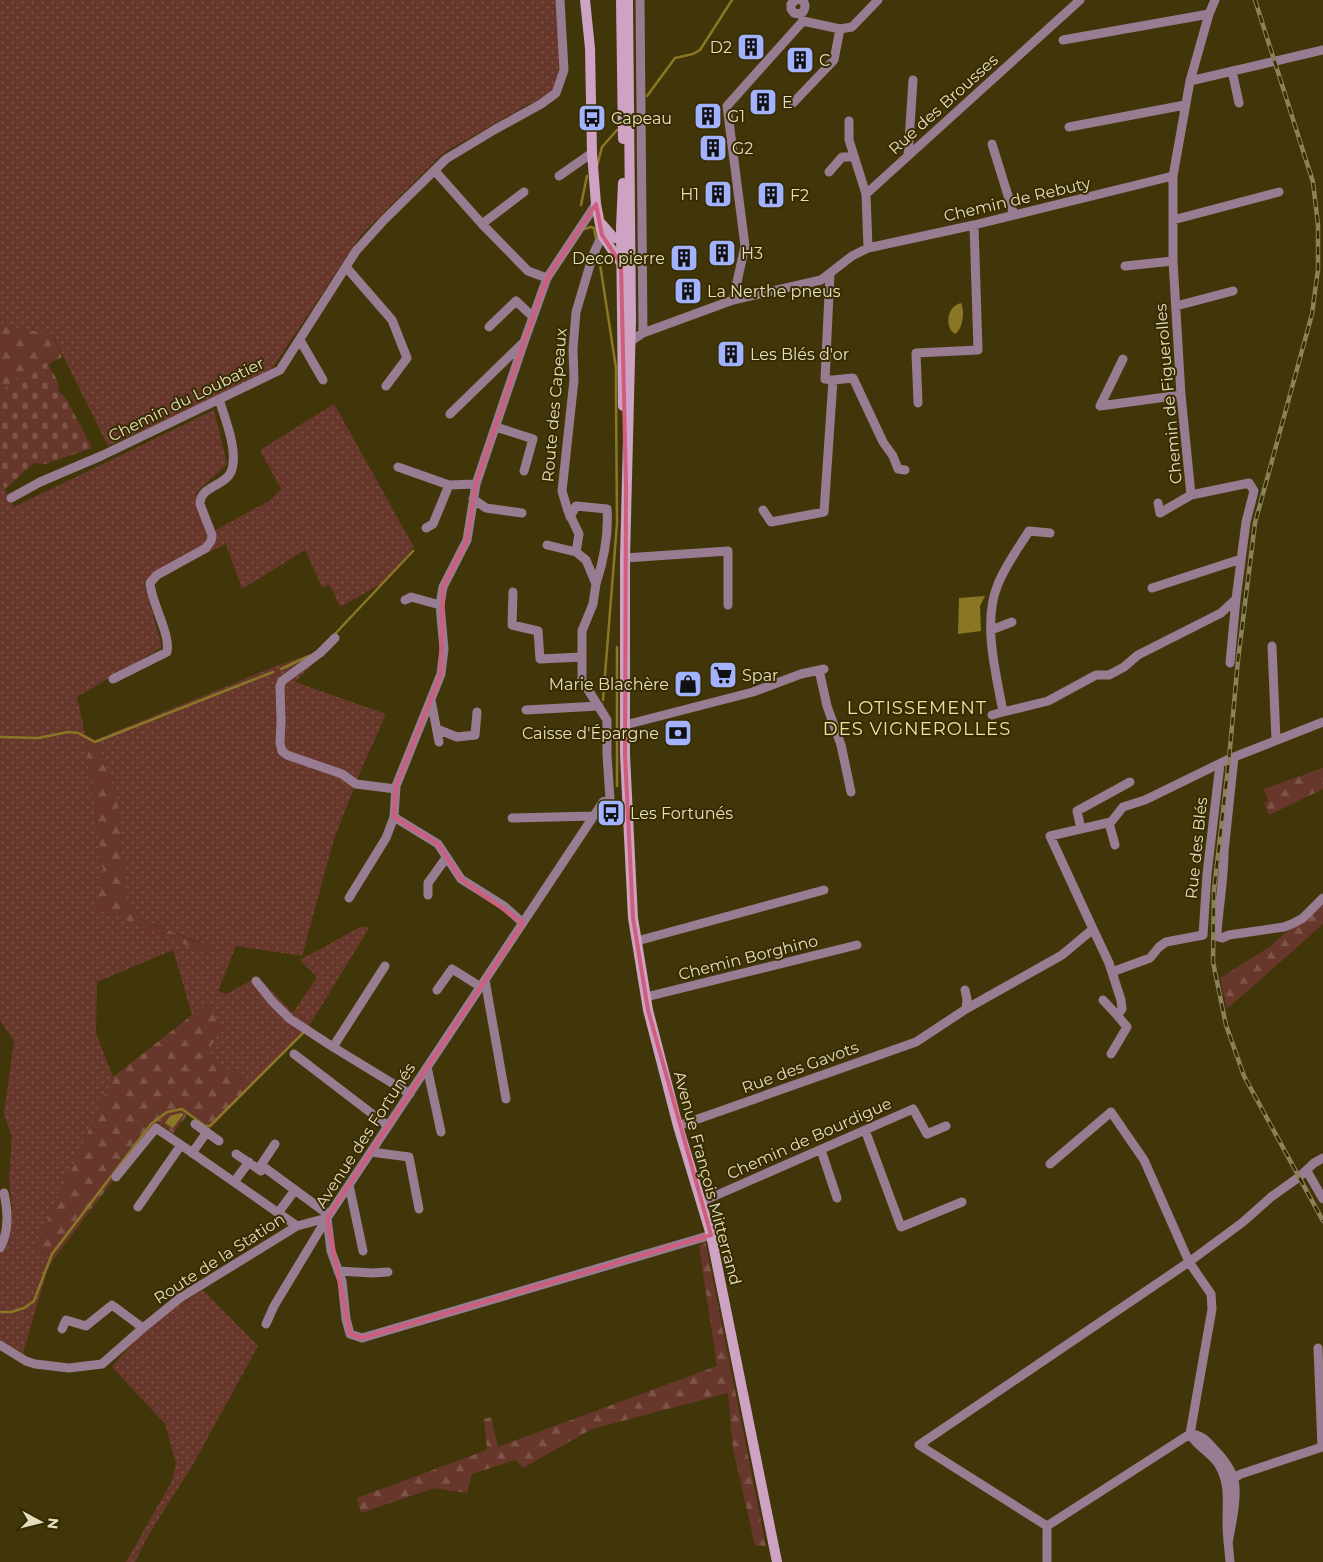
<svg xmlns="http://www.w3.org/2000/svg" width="1323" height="1562" font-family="Montserrat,sans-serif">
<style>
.grass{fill:url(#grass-dots)}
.forest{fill:url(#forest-firs)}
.cemetery{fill:url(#cemetery-stones)}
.water{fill:#8a7726}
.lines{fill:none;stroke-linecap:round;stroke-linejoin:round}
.stream{stroke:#8a7726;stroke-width:2.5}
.street{stroke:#987c91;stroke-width:9}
.secondary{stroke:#cea2c3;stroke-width:10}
.rail-casing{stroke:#8b825d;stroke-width:4.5}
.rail{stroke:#372c00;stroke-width:2.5;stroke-dasharray:8;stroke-linecap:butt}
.marked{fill:none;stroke:#ce5d7e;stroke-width:4;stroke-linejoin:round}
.labels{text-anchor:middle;stroke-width:4;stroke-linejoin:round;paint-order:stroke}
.poi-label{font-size:16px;fill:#e4ddc0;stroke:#372c00;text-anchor:start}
.street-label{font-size:16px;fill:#e4ddc0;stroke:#372c00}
.neighbourhood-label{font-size:18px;letter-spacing:1px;fill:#f0e0a5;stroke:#372c00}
</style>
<defs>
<pattern id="grass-dots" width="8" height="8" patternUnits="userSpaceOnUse" patternTransform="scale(1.25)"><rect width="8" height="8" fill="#68372b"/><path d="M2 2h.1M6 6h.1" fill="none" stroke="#7d5448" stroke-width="1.8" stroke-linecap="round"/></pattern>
<pattern id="forest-firs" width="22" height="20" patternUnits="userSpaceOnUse" patternTransform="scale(1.25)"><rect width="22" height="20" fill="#68372b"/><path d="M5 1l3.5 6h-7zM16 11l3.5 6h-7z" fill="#7d5448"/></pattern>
<pattern id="cemetery-stones" width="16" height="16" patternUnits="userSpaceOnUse" patternTransform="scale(1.25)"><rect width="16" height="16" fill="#68372b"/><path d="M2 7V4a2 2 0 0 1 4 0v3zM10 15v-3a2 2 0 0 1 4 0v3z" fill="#7d5448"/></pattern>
</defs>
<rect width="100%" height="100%" fill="#41360a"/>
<path class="grass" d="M 0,0 L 557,0 C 558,17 563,77 554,89 C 547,97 537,101 527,105 L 443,153 L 362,234 L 269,373 L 108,446 L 52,334 L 0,325 Z
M 334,404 L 414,547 L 383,583 L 340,607 L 330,585 L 322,587 L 305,550 L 242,589 L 226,544 L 144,582 L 162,647 L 77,697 L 85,734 L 103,871 L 96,910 L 109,913 L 211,947 L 134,916 L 126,896 L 116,791 L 95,740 L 271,668 L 313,653 L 338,638 L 295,682 L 386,714 L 359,775 L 334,839 L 302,956 L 236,946 L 218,991 L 226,994 L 258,977 L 293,1013 L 317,977 L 300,960 L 362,926 L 369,928 L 308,1028 L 252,1086 L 206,1054 L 208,1005 L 192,1015 L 173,950 L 97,982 L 96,1033 L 113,1077 L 35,1248 L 53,1260 L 47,1271 L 23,1353 L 0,1340 L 0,1254 L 7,1244 L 12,1209 L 9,1177 L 12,1137 L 4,1114 L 14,1041 L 0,1020 L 0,481 L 14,507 L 214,410 L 227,464 L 196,493 L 208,534 L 269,501 L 281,489 L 260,450 Z
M 203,1290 L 258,1346 L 192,1466 L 149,1534 L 135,1562 L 126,1562 L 172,1481 L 176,1463 L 165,1424 L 112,1367 C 137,1335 167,1310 203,1290 Z"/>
<path class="forest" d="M 0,325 L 52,334 L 62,357 L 48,364 L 47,362 L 13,380 L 0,393 Z
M 85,734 L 95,740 L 116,791 L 126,896 L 134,916 L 211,948 L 210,955 L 109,913 L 95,910 L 103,871 Z
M 1323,768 L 1323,789 L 1269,815 L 1264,803 L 1268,801 L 1264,789 Z
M 1323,898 L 1323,924 L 1227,1009 L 1220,978 L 1271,946 Z
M 208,1005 L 222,1028 L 206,1054 L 252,1086 L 207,1131 L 188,1114 L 173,1133 L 157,1122 L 53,1260 L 35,1248 L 113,1077 L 192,1015 Z
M 705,1240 L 766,1546 L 755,1545 L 733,1449 L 728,1393 L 592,1429 L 523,1468 L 515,1460 L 472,1474 L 467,1493 L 434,1488 L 361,1513 L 357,1498 L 487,1450 L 484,1419 L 491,1417 L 498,1447 L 717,1366 L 699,1246 Z"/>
<path class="cemetery" d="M 47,362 L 58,382 L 59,392 L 66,398 L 92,448 L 46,464 L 34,463 L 5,489 L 0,480 L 0,393 L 13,380 Z"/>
<path class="water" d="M 961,303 C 965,310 963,330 955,334 C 944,327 947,306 961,303 Z
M 985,596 L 980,606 L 981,631 L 958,634 L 959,598 Z
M 180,1113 L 183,1113 L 183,1115 L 173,1128 L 165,1123 L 170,1116 Z"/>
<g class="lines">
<path class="stream" d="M 647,96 L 675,58 L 693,54 L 700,50 L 732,0
M 597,166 L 602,147 L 617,130
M 581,205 L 587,176
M 584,229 L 591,227 L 594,228 L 596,239
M 598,251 L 616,368 L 616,396 L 617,523 L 603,700
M 334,635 L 413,551
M 281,669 L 309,656
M 0,737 L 38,738 L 68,732 L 78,733 L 95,742 L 273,672
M 617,786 L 617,647
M 0,1312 L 11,1312 L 24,1308 L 34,1301 L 52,1254 L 151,1124 L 167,1112 L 182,1109 L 205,1126 L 210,1126 L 303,1033"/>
<path class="street" d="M 640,0 L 643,333
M 796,0 L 791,4 L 791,9 L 794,13 L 799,14 L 803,12 C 806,7 806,3 801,0
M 803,21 L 840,29 L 852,27 L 878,0
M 1063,40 L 1209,14
M 1232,71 L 1239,103
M 1190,81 L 1323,50
M 793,103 L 834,60 L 840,29
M 849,121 L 849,140 L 866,194
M 1069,127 L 1185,105
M 992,144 L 1014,215
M 908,156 L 913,80
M 435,171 L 482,224 L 528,271 L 547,278
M 829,172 L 842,157 L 854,157
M 559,176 L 592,153
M 1173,220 L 1279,192
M 482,224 L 524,192
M 605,231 L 604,238 L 599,242 L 593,255 L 576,312 L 573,349 L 574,380 L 562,491 L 568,511 L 579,534 L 576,552 L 586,560 L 596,584 L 593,604 L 582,631 L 582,680 L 607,720 L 607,755 L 610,799 L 603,802 L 327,1218 L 331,1251 L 342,1281 L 346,1319 L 350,1334 L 362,1338 L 711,1235
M 868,248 L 866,194 L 1080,0
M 1125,266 L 1173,261
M 346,267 L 392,320 L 407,358 L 386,386
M 830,273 L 825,379 L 833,380 L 853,378 L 883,442 L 893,456 L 898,469 L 905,470
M 733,300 L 745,246 L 727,106 L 803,21
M 1176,306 L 1233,291
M 489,327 L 516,301 L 533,317
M 300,340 L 323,380
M 631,341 L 643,333 L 733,300 L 821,280 L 852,256 L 868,248 L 974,225 L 1173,176
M 1123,359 L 1100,406 L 1181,395
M 918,403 L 916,353 L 978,350 L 974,225
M 450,414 L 523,343
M 496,427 L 533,439 L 524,471
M 398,467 L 449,485 L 476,484
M 11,498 L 40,482 L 101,456 L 280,370 L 356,251 L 384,220 L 446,159 L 494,130 L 541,104 L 556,93 L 564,70 L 560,0
M 473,499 L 486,508 L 522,513
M 1158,503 L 1160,513 L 1191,495
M 763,510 L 771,522 L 824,512 L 833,380
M 570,517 L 576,506 L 607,509 C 609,535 604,559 596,584
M 426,528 L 433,524 L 449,485
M 1050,533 L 1029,531 C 1019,547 1005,566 998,584 C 982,622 996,673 1003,712 L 1048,701 L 1096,675 L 1109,675 L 1124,667 L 1138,655 L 1221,613 L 1236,599 L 1246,522 L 1254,491 L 1249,483 L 1191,495 L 1181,395 L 1173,261 L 1173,176 L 1190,81 L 1209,14 L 1215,0
M 547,545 L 576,552
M 625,558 L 728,551 L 728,605
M 1152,588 L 1241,559
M 513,592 L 512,625 L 538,631 L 540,659 L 582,657
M 405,600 L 411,597 L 440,605
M 991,630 L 1012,622
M 335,638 L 320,653 L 282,681 L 280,686 L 281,721 L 280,743 L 282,751 L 287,755 L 342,774 L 356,784 L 396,789
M 1272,646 L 1276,740
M 1230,663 L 1236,599
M 819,670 L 827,706 L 841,745 L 851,792
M 113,679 L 167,652 C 171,635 151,602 150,583 L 157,575 L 206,548 L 211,541 L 212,535 L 200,504 C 200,486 225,486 231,472 C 239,452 225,419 219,399
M 431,700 L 439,742
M 526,710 L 599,706
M 992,715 L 1003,712
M 625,725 L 753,692 L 801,674 L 824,669
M 437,729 L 457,737 L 475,735 L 477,712
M 1234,757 L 1224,852 C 1224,878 1219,905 1217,932 L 1218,937 L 1222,938 L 1229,935 L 1284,927 L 1294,923 L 1303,918 L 1323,898
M 394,817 L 438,844 L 461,879 L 504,906 L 523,923
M 512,818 L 594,816
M 1109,823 L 1115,845
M 1081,829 L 1077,811 L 1130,782
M 428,895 L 428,883 L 446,858
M 349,898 L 386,838 L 394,817 L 396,786 L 441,674 L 444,649 L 440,605 L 443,587 L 467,540 L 476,484 L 524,342 L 547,278 L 596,204
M 1093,929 L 1109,963 L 1121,1000 L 1122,1009 L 1117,1015 L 1127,1027 L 1111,1054
M 637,941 L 824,890
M 385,966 L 333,1047 L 410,1094
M 1112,972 L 1150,958 L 1159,947 L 1166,942 L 1203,935 L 1207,874 L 1220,764
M 485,980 L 506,1099
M 256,981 L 272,1001 L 290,1019 L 333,1047
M 437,990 L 452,969 L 481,987
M 646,997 L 857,945
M 1103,1000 L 1117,1015
M 966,1009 L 1062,955 L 1093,929 L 1050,836 L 1111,822 L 1123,807 L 1145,800 L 1229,759 L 1323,722
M 294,1054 L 388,1126
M 427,1067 L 441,1132
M 195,1124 L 219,1141
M 678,1126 L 916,1042 L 966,1009 L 967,999 L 965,990
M 865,1130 L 901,1227 L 962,1202
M 275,1144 L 261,1165 L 329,1215
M 821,1150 L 837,1198
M 371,1152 L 409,1157 L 419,1209
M 192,1153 L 207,1132
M 236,1154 L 261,1171
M 1050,1164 L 1111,1112 L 1144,1160 L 1189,1262 L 1243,1222 L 1271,1197 L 1299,1177 L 1314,1163 L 1323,1158
M 1307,1171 L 1323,1199
M 116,1177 L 156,1128 L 181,1145
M 234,1182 L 249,1162
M 349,1185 L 363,1251
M 701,1202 L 913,1109 L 927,1134 L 946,1126
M 138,1207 L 181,1145 L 297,1226
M 278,1213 L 292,1194
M 0,1248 C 9,1232 8,1211 4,1193
M 1189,1262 L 1211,1294 L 1212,1309 L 1190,1434 L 1047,1526 L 919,1445 Z
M 338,1271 L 372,1273 L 388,1272
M 266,1324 L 274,1306 L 327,1218
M 62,1329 L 66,1320 L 86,1326 L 112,1305 L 143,1328
M 0,1345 L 26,1361 L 35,1364 L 69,1368 L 102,1364 L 143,1328 L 180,1298 L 297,1226 L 327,1218
M 1228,1481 L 1241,1474 L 1322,1447 L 1318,1348
M 1047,1526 L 1047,1562
M 1228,1543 C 1231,1527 1238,1495 1234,1480 C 1231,1468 1221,1456 1213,1448 C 1206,1440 1200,1434 1190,1434 C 1197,1447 1212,1453 1219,1465 C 1230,1483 1227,1503 1227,1523 C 1227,1536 1229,1549 1230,1562"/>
<path class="secondary" d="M 585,0 L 590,48 L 592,153 L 596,204 L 602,235 L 621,263
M 621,0 L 623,139
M 628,0 L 631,320 L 625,558 L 625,755 L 633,918 L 648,1010 L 678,1126 L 711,1235 L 777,1562
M 600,222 L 613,237 L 621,240 L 624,243
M 623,406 L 621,227 L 623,183"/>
<defs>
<path id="rail" d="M 1255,0 L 1313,182 L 1318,225 L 1318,269 L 1312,314 L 1255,523 L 1238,660 L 1229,759 L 1214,890 L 1213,962 L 1226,1025 L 1244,1076 L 1323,1221"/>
</defs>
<use href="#rail" class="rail-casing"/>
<use href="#rail" class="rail"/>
</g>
<path class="marked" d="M 596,204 L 602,235 L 621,264 L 626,487 L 625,755 L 633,918 L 648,1010 L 711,1235 L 362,1338 L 350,1334 L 327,1218 L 523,923 L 461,879 L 438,844 L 394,817 L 396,786 L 441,674 L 443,587 L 467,540 L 476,484 L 524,342 L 547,278 Z"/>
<defs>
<symbol id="building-square" viewBox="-11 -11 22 22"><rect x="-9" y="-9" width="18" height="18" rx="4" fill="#a3b2fd" stroke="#372c00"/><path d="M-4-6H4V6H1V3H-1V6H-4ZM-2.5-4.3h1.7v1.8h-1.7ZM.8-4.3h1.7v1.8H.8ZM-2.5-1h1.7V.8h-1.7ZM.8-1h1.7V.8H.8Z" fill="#111"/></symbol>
<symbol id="bus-square" viewBox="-11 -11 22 22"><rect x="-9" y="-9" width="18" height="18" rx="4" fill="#a3b2fd" stroke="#372c00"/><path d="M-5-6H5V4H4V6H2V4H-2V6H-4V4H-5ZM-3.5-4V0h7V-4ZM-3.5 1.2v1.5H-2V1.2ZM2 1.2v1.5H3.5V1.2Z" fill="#111"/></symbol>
<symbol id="supermarket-square" viewBox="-11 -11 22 22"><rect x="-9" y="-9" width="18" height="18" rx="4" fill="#a3b2fd" stroke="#372c00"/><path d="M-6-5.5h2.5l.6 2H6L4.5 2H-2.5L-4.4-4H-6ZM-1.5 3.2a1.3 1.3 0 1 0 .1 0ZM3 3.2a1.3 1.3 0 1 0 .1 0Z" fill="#111"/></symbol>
<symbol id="shop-square" viewBox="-11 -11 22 22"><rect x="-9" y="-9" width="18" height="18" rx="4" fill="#a3b2fd" stroke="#372c00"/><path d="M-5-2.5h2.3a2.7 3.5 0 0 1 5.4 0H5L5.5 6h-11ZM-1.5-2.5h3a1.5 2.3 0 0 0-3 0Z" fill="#111"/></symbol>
<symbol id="bank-square" viewBox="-11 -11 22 22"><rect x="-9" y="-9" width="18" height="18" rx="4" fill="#a3b2fd" stroke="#372c00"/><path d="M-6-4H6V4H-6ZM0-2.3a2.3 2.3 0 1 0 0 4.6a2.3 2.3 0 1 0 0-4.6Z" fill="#111"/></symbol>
</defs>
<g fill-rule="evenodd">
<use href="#building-square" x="735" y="31" width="32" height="32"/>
<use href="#building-square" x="784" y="44" width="32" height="32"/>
<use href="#building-square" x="747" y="86" width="32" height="32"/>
<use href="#building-square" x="692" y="100" width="32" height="32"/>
<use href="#bus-square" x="576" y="102" width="32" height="32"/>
<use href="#building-square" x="697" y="132" width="32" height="32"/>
<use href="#building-square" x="702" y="178" width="32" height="32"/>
<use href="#building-square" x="755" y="179" width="32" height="32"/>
<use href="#building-square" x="706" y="237" width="32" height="32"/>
<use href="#building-square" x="668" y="242" width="32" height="32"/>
<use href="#building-square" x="672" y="275" width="32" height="32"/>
<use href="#building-square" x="715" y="338" width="32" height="32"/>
<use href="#supermarket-square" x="707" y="659" width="32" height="32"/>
<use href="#shop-square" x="672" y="668" width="32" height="32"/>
<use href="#bank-square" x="662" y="717" width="32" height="32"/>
<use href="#bus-square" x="595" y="797" width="32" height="32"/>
</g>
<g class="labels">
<g class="poi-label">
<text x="732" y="53" text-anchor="end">D2</text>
<text x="819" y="66">C</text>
<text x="782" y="108">E</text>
<text x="727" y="122">G1</text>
<text x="611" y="124">Capeau</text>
<text x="732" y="154">G2</text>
<text x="699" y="200" text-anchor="end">H1</text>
<text x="790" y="201">F2</text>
<text x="741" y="259">H3</text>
<text x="665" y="264" text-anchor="end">Deco pierre</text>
<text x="707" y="297">La Nerthe pneus</text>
<text x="750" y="360">Les Blés d'or</text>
<text x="742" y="681">Spar</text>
<text x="669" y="690" text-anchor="end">Marie Blachère</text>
<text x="659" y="739" text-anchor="end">Caisse d'Épargne</text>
<text x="630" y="819">Les Fortunés</text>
</g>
<g class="street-label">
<text transform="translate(943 104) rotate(-42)" y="6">Rue des Brousses</text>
<text transform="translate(1017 199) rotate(-13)" y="6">Chemin de Rebuty</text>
<text transform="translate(1168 394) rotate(-95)" y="6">Chemin de Figuerolles</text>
<text transform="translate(186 399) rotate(-26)" y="6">Chemin du Loubatier</text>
<text transform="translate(554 405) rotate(-85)" y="6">Route des Capeaux</text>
<text transform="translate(1196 848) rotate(-84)" y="6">Rue des Blés</text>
<text transform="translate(748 957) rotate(-14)" y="6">Chemin Borghino</text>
<text transform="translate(800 1067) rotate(-20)" y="6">Rue des Gavots</text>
<text transform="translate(365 1135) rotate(-57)" y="6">Avenue des Fortunés</text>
<text transform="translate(809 1138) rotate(-24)" y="6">Chemin de Bourdigue</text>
<text transform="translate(708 1178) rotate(75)" y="6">Avenue François Mitterrand</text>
<text transform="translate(219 1258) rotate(-33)" y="6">Route de la Station</text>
</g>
<g class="neighbourhood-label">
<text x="917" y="714">LOTISSEMENT<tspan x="917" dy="21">DES VIGNEROLLES</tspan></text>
</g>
</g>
<g transform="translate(40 1522) rotate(97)" stroke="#372c00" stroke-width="4" paint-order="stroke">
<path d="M0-4L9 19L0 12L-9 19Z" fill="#e4ddc0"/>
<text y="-8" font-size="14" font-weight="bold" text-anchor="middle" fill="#e4ddc0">N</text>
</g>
</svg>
